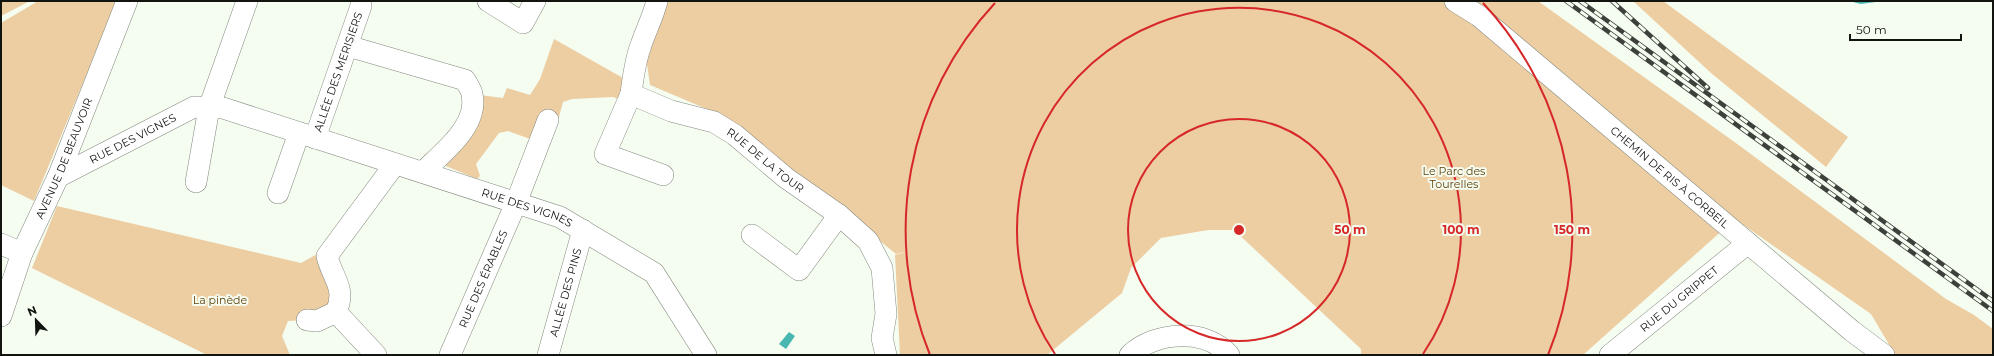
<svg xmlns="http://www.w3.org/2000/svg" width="1994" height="356" font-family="Montserrat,sans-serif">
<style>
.green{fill:#edcea3}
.water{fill:#48b7b1}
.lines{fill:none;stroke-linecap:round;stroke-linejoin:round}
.minor-casing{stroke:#83897f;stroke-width:22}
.minor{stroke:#fff;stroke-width:21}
.rail-casing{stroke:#3d403b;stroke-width:4.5}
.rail{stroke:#f5fcf0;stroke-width:3;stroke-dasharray:9;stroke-linecap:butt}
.ring{fill:none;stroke:#d62828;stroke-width:2}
.labels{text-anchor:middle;stroke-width:4;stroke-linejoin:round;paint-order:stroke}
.street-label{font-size:11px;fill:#121410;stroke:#f5fcf0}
.park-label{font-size:11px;fill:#61420d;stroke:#f5fcf0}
.centre{fill:#d62828;stroke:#f5fcf0;stroke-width:2}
.ring-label{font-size:12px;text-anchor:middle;font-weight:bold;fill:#d62828;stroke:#f5fcf0;stroke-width:4;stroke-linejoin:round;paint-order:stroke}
</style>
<rect width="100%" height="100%" fill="#f5fcf0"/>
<path class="green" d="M 1,1 L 30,1 L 1,16 Z
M 38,1 L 117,1 L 34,201 L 1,185 L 1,23 Z
M 662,1 L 1538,1 L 1740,146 L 1946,299 L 1974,315 L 1993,329 L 1993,355 L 1897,355 L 1894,353 L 1871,314 L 1735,219 L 1583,355 L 1361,355 L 1361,349 L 1234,230 L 1208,230 L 1161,238 L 1131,268 L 1122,293 L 1047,355 L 900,355 L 895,255 L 909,251 L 896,254 L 728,118 L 650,85 L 645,51 Z
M 1633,1 L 1663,1 L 1848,137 L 1826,167 L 1711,73 Z
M 554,39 L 623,78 L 627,103 L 613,97 L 572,99 L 563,102 L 557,124 L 530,139 L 508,131 L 499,133 L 476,164 L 480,176 L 477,179 L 446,166 L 444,160 L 472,94 L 503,98 L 507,88 L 530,95 L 540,79 Z
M 57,206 L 301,263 L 319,253 L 335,305 L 307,320 L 288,321 L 282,336 L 290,355 L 207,355 L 32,268 Z"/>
<path class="water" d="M 1849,1 L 1883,1 L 1861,4 Z
M 789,332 L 795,336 L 786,349 L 779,344 Z"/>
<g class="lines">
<defs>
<g id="minor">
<path d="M 488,1 L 523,23 L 535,1"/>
<path id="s1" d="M 657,1 C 653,17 646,30 641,45 C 635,61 633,77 631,94 L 671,111 L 714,122 L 735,135 L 786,178 L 839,215 L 868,241 L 882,268 L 886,314 L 882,338 L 886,355"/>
<path id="s2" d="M 1455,1 L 1479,16 L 1852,331 L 1884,355"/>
<path d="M 348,46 L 465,80 C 467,84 471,89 472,94 C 479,126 443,152 423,172"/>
<path d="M 631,94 L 605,154 L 663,175"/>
<path id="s3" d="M 315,138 L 361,6"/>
<path id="s4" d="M 58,177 L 194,107 L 223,108 L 560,217 L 654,273 L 706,355"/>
<path d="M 196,182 L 209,108 L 247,1"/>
<path d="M 278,193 L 299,133"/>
<path d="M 752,235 L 799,270 L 839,215"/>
<path d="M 1,244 L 22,253"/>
<path id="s5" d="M 1,316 L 22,253 L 58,177 L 127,1"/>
<path d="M 307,320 L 317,321 L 336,312"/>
<path d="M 376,355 L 336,312 C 347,288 332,278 327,256 L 395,164"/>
<path id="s6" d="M 450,355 L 516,203 L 548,120"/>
<path id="s7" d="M 548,355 L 583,230"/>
<path d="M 1130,355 C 1155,331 1206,328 1229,355"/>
<path id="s8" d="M 1610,355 L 1748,243"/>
</g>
</defs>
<use href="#minor" class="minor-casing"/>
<use href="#minor" class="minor"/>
<defs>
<path id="rail" d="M 1566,1 L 1993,311
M 1580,1 L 1993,301
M 1612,1 L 1708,88"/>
</defs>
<use href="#rail" class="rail-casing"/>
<use href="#rail" class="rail"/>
</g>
<g class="ring">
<circle cx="1239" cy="230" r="111"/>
<path d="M1055 354A222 222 0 1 1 1423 354"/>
<path d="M930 355A333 333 0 0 1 995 3M1483 3A333 333 0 0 1 1548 355"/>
</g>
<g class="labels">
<g class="street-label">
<text dy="4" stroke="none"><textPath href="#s3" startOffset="70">ALLÉE DES MERISIERS</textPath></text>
<text dy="4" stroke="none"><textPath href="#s4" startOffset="84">RUE DES VIGNES</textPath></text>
<text dy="4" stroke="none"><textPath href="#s5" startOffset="170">AVENUE DE BEAUVOIR</textPath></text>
<text dy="4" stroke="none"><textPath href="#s1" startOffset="249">RUE DE LA TOUR</textPath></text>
<text dy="4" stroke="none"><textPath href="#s2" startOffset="278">CHEMIN DE RIS À CORBEIL</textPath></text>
<text dy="4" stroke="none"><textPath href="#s4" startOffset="502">RUE DES VIGNES</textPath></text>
<text dy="4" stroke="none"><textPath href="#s6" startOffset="83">RUE DES ÉRABLES</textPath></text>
<text dy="4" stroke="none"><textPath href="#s7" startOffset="65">ALLÉE DES PINS</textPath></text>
<text dy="4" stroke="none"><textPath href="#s8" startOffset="89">RUE DU GRIPPET</textPath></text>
</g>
<g class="park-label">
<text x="1454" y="175">Le Parc des<tspan x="1454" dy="13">Tourelles</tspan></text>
<text x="220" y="304">La pinède</text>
</g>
</g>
<circle cx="1239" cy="230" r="6" class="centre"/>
<g class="ring-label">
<text x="1350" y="234">50 m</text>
<text x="1461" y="234">100 m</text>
<text x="1572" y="234">150 m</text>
</g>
<rect width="1994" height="356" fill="none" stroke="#121410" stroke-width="4"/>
<g transform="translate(36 320) rotate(337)" stroke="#f5fcf0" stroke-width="3" paint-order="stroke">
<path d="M0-3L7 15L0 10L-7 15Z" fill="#121410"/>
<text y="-6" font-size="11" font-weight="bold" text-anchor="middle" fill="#121410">N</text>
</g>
<path d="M1850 34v6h111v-6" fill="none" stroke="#121410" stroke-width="2"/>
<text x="1856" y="34" font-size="12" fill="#121410" stroke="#f5fcf0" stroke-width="3" paint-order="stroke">50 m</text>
</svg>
